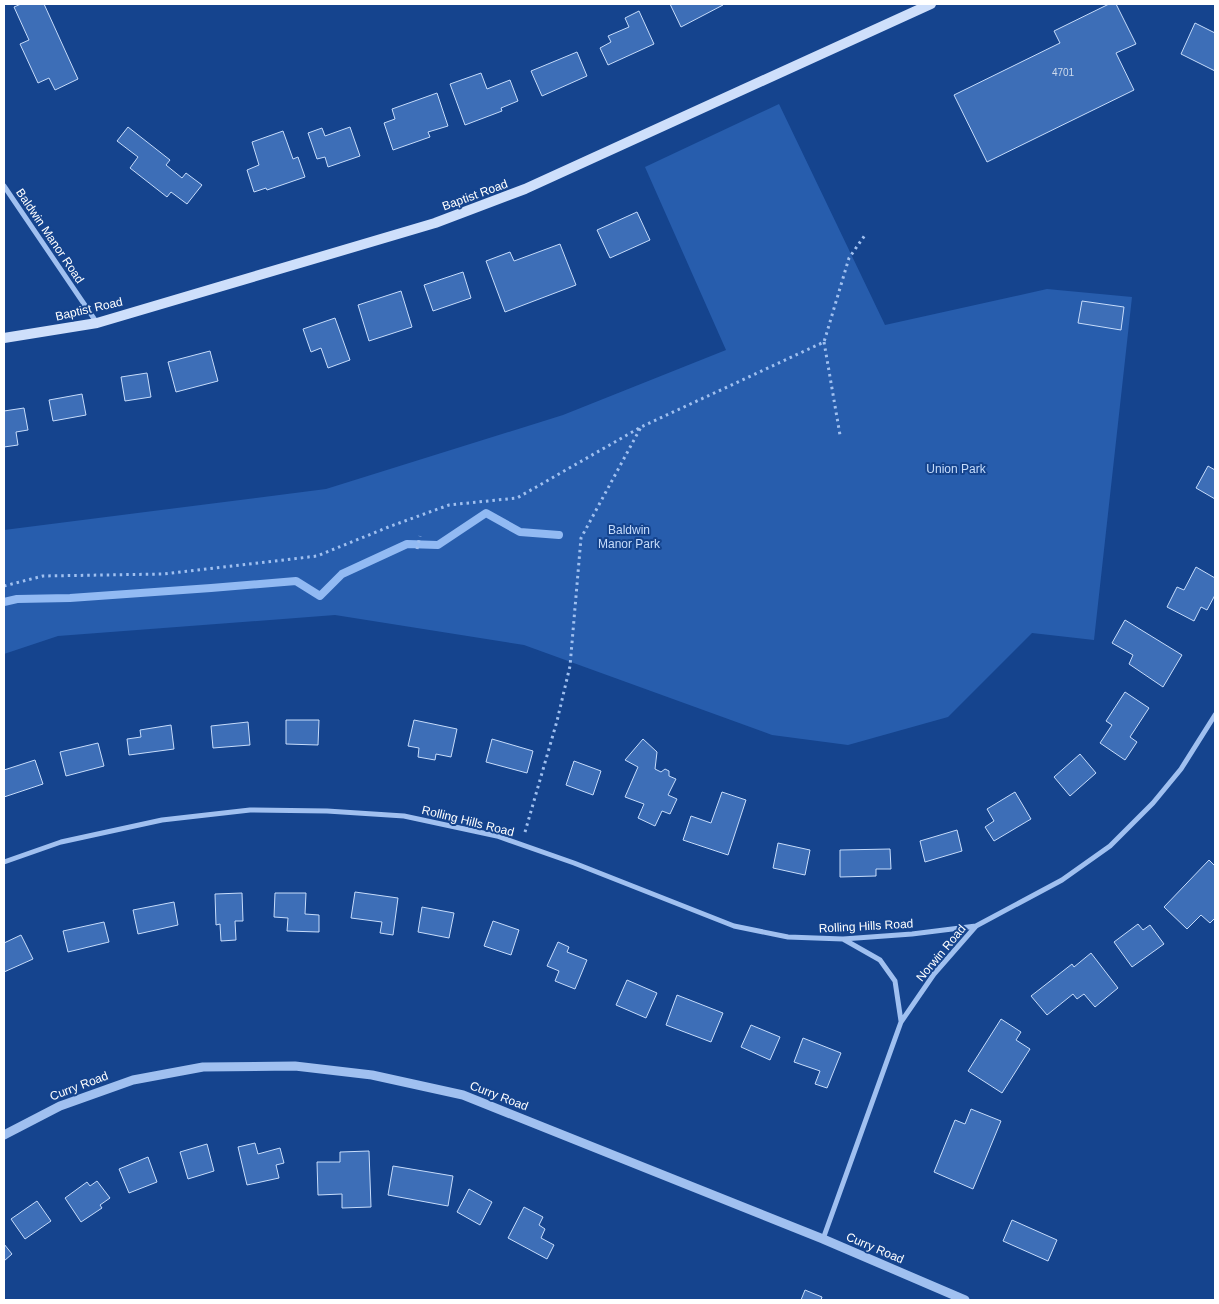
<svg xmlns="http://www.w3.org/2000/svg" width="1219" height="1304" font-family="Arial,sans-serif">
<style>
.green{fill:#275dad}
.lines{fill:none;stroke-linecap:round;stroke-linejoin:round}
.stream{stroke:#92baf3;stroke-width:8}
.building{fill:#3d6eb7;stroke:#c6dcfb}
.path{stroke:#a0c0f0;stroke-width:3;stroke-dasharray:2.5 4;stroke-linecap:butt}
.minor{stroke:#a0c0f0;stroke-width:5}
.tertiary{stroke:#a0c0f0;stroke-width:9}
.secondary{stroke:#cedffb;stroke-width:10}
.labels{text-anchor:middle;stroke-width:4;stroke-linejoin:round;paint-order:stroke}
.number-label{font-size:10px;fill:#cedbed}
.street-label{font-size:12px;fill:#fff;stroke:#15448e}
.park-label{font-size:12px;fill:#c6dcfb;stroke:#15448e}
</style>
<rect width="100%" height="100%" fill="#15448e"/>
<path class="green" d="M 779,104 L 885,325 L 1047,289 L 1132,297 L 1094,640 L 1032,633 L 948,717 L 848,745 L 772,735 L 524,645 L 335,615 L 58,636 L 4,654 L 4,530 L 326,489 L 563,415 L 726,350 L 645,167 Z"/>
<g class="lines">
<path class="stream" d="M 4,602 L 17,599 L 70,598 L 211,588 L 296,581 L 320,596 L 342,574 L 407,544 L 438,545 L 486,513 L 520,532 L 559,535"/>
</g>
<path class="building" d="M 21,4 L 44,4 L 78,79 L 55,90 L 49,78 L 38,83 L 20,44 L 29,40 L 14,7 Z
M 670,4 L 722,4 L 723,5 L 681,27 Z
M 1109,4 L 1116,4 L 1136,44 L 1116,53 L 1134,90 L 987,162 L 954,95 L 1060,43 L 1054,31 Z
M 639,11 L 654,44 L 608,65 L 600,48 L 611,42 L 608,36 L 629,27 L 625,18 Z
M 1195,23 L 1215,33 L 1215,71 L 1181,54 Z
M 577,52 L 587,76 L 542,96 L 531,71 Z
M 481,73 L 487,89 L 510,80 L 518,101 L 501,108 L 502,111 L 465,125 L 450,84 Z
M 437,93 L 448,126 L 428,132 L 430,137 L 393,150 L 384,123 L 395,119 L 392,109 Z
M 128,127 L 170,160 L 166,165 L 182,178 L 186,173 L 202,185 L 187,204 L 171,192 L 167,197 L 130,168 L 138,157 L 117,141 Z
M 350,127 L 360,156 L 328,167 L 325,157 L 317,159 L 308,133 L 322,128 L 325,136 Z
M 283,131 L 293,159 L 298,157 L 305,177 L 267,190 L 266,188 L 254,192 L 247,170 L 259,165 L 252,142 Z
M 637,212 L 650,240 L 610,258 L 597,230 Z
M 560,244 L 576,285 L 505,312 L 486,261 L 510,252 L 514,261 Z
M 463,272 L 471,298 L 433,311 L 424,285 Z
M 401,291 L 412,327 L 369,341 L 358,305 Z
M 1082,301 L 1124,307 L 1121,330 L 1078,323 Z
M 335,318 L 350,360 L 328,368 L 321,348 L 311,352 L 303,329 Z
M 210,351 L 218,381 L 176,392 L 168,362 Z
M 147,373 L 151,397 L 125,401 L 121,377 Z
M 82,394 L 86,415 L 53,421 L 49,400 Z
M 24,408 L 28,430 L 16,432 L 18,445 L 4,447 L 4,411 Z
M 1208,466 L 1215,470 L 1215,499 L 1196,488 Z
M 1196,567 L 1215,578 L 1215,595 L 1207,610 L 1201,607 L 1194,621 L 1167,607 L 1177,587 L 1184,590 Z
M 1125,620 L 1182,655 L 1163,687 L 1129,664 L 1133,655 L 1112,643 Z
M 1125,692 L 1149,708 L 1130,737 L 1137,742 L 1125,760 L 1100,743 L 1112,725 L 1106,721 Z
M 286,720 L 319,720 L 318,745 L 286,744 Z
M 414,720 L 457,729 L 451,757 L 436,754 L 435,760 L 418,757 L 419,748 L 408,746 Z
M 248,722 L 250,745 L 213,748 L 211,726 Z
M 171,725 L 174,749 L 129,755 L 127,739 L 141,737 L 140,730 Z
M 492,739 L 533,751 L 527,773 L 486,762 Z
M 643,739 L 657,752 L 655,769 L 661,772 L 665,769 L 669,771 L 669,776 L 676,779 L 668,795 L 677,799 L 670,814 L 662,811 L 655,826 L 638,818 L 644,804 L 625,797 L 638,767 L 625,760 Z
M 98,743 L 104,766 L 66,776 L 60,752 Z
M 1080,754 L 1096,773 L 1070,796 L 1054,777 Z
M 35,760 L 43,784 L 4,797 L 4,770 Z
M 574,761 L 601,771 L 593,795 L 566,785 Z
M 722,792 L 746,800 L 728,855 L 683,840 L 691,816 L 711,823 Z
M 1015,792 L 1031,819 L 994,841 L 985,827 L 994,821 L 987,809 Z
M 957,830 L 962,851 L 925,862 L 920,841 Z
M 778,843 L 810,850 L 805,875 L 773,868 Z
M 890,849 L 891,869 L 876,869 L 876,876 L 840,877 L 840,850 Z
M 1209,860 L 1215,866 L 1215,918 L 1210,923 L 1201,915 L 1187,929 L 1164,907 Z
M 355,892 L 398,898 L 393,935 L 380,933 L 382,922 L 351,918 Z
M 242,893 L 243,921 L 235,921 L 236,940 L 221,941 L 220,924 L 216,925 L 215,894 Z
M 275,893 L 306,893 L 305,914 L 319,915 L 319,932 L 287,931 L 288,918 L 274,917 Z
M 174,902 L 178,925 L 138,934 L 133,910 Z
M 422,907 L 454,913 L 449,938 L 418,932 Z
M 493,921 L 519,930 L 511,955 L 484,946 Z
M 104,922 L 109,942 L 68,952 L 63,931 Z
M 1138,924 L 1143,930 L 1150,925 L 1164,944 L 1132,967 L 1114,942 Z
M 21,935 L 33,959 L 4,972 L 4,943 Z
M 558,942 L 569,947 L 567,952 L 587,960 L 575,989 L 555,981 L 559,971 L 547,966 Z
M 1091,953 L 1118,988 L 1095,1007 L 1084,994 L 1077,999 L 1073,994 L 1047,1015 L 1031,996 L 1072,964 L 1074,967 Z
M 627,980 L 657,993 L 646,1018 L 616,1005 Z
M 677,995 L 723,1013 L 711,1042 L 666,1025 Z
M 1001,1019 L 1021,1032 L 1016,1040 L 1030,1049 L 1002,1093 L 968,1071 Z
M 751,1025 L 780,1037 L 770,1060 L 741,1047 Z
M 803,1038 L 841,1053 L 827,1088 L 815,1084 L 820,1071 L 794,1062 Z
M 971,1109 L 1001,1121 L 973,1189 L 934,1172 L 955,1120 L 965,1124 Z
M 255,1143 L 258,1154 L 280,1148 L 284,1163 L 276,1165 L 279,1178 L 247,1185 L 238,1147 Z
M 207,1144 L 214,1171 L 188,1179 L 180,1152 Z
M 369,1151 L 371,1207 L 342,1208 L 342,1194 L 318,1195 L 317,1162 L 340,1162 L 340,1152 Z
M 148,1157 L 157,1182 L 129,1193 L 119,1169 Z
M 393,1166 L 453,1176 L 448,1206 L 388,1195 Z
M 97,1181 L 110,1198 L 100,1205 L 102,1208 L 81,1222 L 65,1198 L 87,1182 L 90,1186 Z
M 469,1189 L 492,1202 L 480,1225 L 457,1212 Z
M 37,1201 L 51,1221 L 25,1239 L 11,1219 Z
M 524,1207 L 543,1217 L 539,1225 L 545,1229 L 541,1238 L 554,1245 L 547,1259 L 508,1238 Z
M 1012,1220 L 1057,1240 L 1048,1261 L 1003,1241 Z
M 4,1244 L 12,1254 L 4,1261 Z
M 805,1290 L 822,1297 L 821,1300 L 801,1300 Z"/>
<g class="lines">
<path class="path" d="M 824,342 L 840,435
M 417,549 L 420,536
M 4,586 L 43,576 L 164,574 L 317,556 L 391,526 L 449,505 L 517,498 L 641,427 L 824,342 L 849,258 L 865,235
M 525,832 L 557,721 L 570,666 L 581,538 L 641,427"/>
<path class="minor" d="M 4,186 L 97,323
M 4,862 L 61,842 L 162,820 L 250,810 L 327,811 L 404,816 L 497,836 L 574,863 L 734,926 L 788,937 L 843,939 L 912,934 L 976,926
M 843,939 L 880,960 L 895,981 L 901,1021
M 823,1239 L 901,1022 L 934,974 L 976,926 L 1062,880 L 1110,846 L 1153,803 L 1181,769 L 1215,715"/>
<path class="tertiary" d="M 4,1135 L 60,1106 L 133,1080 L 203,1067 L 295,1066 L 372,1075 L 463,1095 L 823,1239 L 965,1300"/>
<path class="secondary" d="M 4,338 L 97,323 L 435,223 L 525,189 L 931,4"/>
</g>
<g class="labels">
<g class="number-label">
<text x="1063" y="76">4701</text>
</g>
<g class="street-label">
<text transform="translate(475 195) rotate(-20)" y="4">Baptist Road</text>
<text transform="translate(50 236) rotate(56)" y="4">Baldwin Manor Road</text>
<text transform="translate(89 309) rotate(-13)" y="4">Baptist Road</text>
<text transform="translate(468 821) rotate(14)" y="4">Rolling Hills Road</text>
<text transform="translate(866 926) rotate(-3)" y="4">Rolling Hills Road</text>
<text transform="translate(941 953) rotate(-50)" y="4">Norwin Road</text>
<text transform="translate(79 1086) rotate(-21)" y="4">Curry Road</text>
<text transform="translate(499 1096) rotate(21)" y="4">Curry Road</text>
<text transform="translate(875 1248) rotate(23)" y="4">Curry Road</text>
</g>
<g class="park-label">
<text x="956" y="473">Union Park</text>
<text x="629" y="534">Baldwin<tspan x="629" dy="14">Manor Park</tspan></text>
</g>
</g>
<rect width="1219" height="1304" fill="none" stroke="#ffffff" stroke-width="10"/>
</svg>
